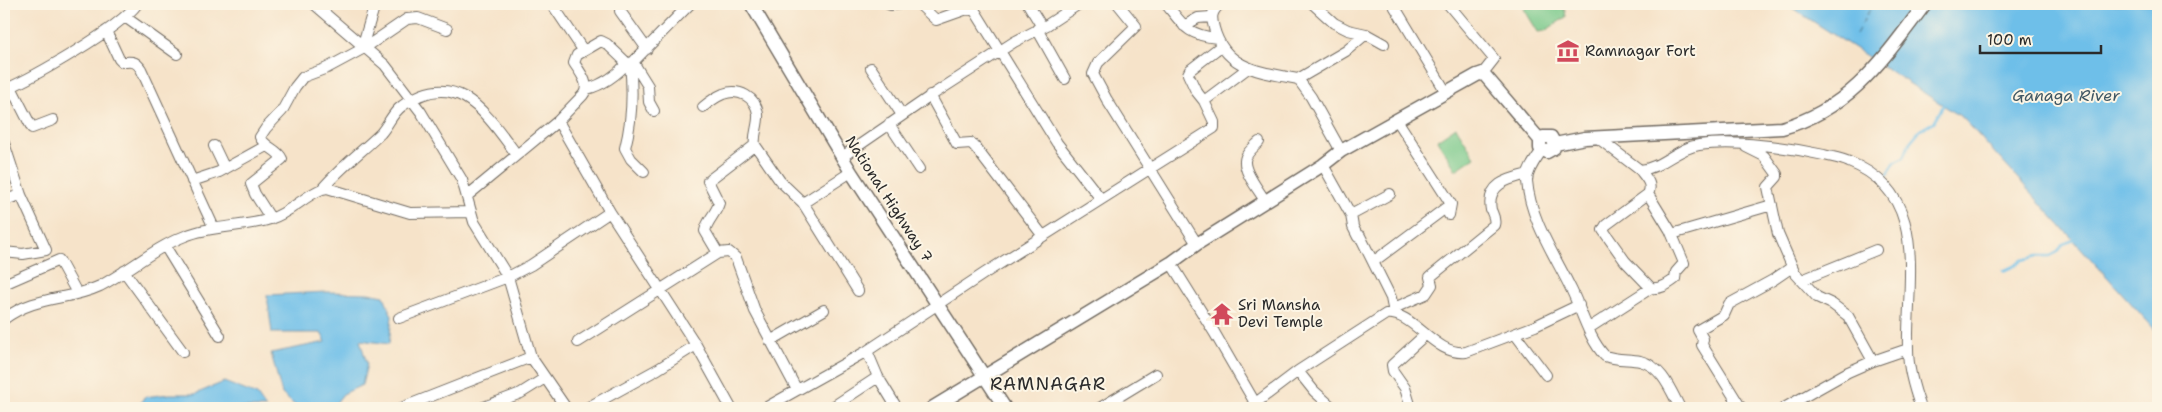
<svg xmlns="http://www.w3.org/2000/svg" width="2162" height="412" font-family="'Shantell Sans',sans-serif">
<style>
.green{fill:#77c889;stroke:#517a5a}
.water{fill:#6ebfe9;stroke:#4c758a}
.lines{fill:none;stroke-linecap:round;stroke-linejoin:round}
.stream{stroke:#6ebfe9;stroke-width:2.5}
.ferry{stroke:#3f5764;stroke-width:1;stroke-dasharray:6 5;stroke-linecap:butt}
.minor-casing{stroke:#726b62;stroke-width:12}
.major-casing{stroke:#726b62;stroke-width:15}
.minor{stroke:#fff;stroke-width:10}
.major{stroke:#fff;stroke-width:12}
.labels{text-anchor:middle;stroke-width:4;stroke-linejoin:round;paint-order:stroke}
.poi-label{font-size:15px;fill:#2b2b2b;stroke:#fcf5e5;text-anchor:start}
.street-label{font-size:15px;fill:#2b2b2b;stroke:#fcf5e5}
.water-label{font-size:16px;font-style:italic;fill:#3f5764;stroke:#fcf5e5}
.quarter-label{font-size:18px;letter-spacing:1px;fill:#2b2b2b;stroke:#fcf5e5}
</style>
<rect width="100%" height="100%" fill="#fcf5e5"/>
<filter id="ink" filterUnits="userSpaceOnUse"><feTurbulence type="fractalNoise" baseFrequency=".02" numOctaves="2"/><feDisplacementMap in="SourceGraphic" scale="10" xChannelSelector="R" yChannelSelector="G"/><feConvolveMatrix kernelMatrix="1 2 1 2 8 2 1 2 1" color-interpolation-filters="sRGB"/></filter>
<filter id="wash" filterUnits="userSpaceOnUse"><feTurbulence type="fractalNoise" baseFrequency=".0096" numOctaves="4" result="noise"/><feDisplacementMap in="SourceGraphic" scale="20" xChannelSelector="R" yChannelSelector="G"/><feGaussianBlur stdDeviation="1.12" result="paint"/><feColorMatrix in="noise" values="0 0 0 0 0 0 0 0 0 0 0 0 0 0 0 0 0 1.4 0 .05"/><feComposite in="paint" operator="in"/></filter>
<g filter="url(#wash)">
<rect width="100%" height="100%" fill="#f6e3c9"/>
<path class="green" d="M 1526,4 L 1561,4 L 1565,11 L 1566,17 L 1545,31 L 1538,32 L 1524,9 Z
M 1456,127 L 1475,157 L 1456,170 L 1437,140 Z"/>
<path class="water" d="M 1786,4 L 2158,4 L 2158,333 L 1963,118 Z
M 326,292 L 368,293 L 384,296 L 392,316 L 389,344 L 360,340 L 367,364 L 362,385 L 343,394 L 332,408 L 298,408 L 282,394 L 271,353 L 326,342 L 321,333 L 272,333 L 267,295 Z
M 224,382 L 257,395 L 266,408 L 138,408 L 144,397 L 169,394 L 195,394 Z"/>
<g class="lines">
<path class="stream" d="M 1887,175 L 1895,162 L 1904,157 L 1910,142 L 1920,130 L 1934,122 L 1945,102
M 2003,271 L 2016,265 L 2022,260 L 2038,256 L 2050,256 L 2058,252 L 2063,244 L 2077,239"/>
<path class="ferry" d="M 1856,34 L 1873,4"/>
</g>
</g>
<g filter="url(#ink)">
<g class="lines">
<defs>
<path id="minor" d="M 314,4 L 385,65 L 421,112 L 462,180 L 474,222 L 508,277 L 531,357 L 566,408
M 552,4 L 583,50
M 888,4 L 891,5 L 901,4
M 919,4 L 936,20 L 967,9 L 975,11 L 1057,143 L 1101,199
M 1028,4 L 1042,27
M 1118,4 L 1136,26 L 1098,63 L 1093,74 L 1107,100 L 1197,244
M 1166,4 C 1184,26 1187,35 1217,38
M 1220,4 C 1211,12 1211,17 1214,28 C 1225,70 1262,72 1298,79 L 1311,97 L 1341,151
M 1313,4 L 1334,23 L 1348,30 L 1366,34 L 1384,44
M 1393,4 L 1446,92
M 1448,4 L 1494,59 L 1483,73
M 620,11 L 647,49
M 125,17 L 177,54
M 1184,26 L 1198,18 L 1211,17
M 1037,29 L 1065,79
M 106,31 L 119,59 L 122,62 C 132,62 135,60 141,69 L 214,228
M 363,44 L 375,4
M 633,62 L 648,86 L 649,102 L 654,111
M 630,64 C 633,92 632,121 625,148 L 631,159 L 644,172
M 871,68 L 902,115
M 1298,79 L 1346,51 L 1366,34
M 11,87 L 32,128 L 53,120
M 587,89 C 602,85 617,75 627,63
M 4,90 C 34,77 119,29 137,4
M 930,95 L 957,144 L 971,143 L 975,147 L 1043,236
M 1204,101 L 1196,91 L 1188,74 L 1190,70 L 1221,46
M 703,107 C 709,102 716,97 723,94 C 739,88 756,97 758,114 C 759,125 753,135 755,145 L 780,181 L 803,203 L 858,291
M 1397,120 L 1451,204 L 1449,215
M 558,121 L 610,212 L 696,345 L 731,408
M 889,124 L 919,169
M 1598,138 L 1640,170 C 1662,168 1677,148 1699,145 C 1735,140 1788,147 1824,155 C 1832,157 1842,158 1849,162 C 1931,194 1906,281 1908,349 C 1908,370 1914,389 1921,408
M 1259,142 C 1254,147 1245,154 1245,161 C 1244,173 1259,190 1265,201
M 4,143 L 21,195 L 46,250 L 23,254 L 4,252
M 214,146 L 225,169
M 1746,147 L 1764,156 L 1777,174 L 1777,177 L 1768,187 L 1778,234 L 1795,273 L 1817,297 L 1832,304 L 1848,316 L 1873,361
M 1542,150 C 1536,159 1527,170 1527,181 C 1530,220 1556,257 1572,291 C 1582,312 1589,339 1605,356 C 1616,360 1629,359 1640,361 C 1662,366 1671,391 1680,408
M 842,157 L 935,93 L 1014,42 L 1047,25 L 1079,4
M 1323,165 L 1351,215 L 1353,227 L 1358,237 L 1360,236 L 1391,298 L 1394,313
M 1640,170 C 1646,178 1653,184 1648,194 L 1606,225 L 1603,230 L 1625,261 L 1651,288 C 1661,289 1667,285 1675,279 L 1676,272 L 1684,263 L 1670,230 L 1648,194
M 192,181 L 219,172 L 266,146
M 322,189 C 340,168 361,152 381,133 C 389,124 392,113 402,106 C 457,65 487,115 517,155
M 467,196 L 558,121 L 583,95 C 591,85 580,72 574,63 L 577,55 L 601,41 L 607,44 L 627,63 L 633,62 L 690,4
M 4,200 L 21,195
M 803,203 L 851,172
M 1351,215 L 1390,194
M 271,219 L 255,194 L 251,184 L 282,159 C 278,149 265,148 260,137 L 266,128 L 282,111 L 295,87 L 303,77 L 327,68 L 366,47 L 407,19 L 418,18 L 447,29
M 1672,234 L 1772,205
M 165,246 L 220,336
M 718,253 L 705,231 C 707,220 716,214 719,203 L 708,181 L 755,145
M 1373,262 L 1451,204
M 1171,263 L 1214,332 L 1258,408
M 124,271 L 183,352
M 1802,280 L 1876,250
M 4,284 L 59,260 L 77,293
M 1394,308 L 1426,294 L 1432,285 L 1430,277 L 1494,225 C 1496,219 1493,215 1491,210 C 1486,184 1508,179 1528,174
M 399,318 L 508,277 L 531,265 L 610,212
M 4,319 C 36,295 68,301 100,286 C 129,271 154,248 185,236 C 212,225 242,228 270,219 C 290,213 304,196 322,189 L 327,188 L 410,213 L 471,212
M 1589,328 L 1651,288
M 1515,334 L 1546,375
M 770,341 L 824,310
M 578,342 L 718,253 L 729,252 L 736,258 L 755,311 L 797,390
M 867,351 L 878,377 L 897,408
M 1298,371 L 1314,391 L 1333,408
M 401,408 L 531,357
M 481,408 L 521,393 L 545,378
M 587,408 L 658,369 L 696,345
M 765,408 L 867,351 L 985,273 L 1214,128 L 1214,122 L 1204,101 L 1248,68
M 831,408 L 878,377
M 1100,408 L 1156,374
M 1249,408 L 1298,371 L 1386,314 C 1414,311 1434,356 1466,352 L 1535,326 L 1579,305
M 1411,408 L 1405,388 L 1393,371 L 1392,365 L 1425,335
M 1741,408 L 1702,345 L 1703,339 L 1698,330 L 1724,315 L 1729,304 L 1773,280 L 1792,267
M 1784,408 L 1848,372 L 1873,361 L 1908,349"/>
<path id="major" d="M 751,4 L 851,172 L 1005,408
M 1555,144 L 1585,138 L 1782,128 C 1851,109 1884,58 1925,4
M 932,408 L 1171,263 L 1197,244 L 1323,165 L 1341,151 L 1477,75 L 1483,73 L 1540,140 L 1540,148 L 1547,152 L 1554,148 L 1555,144 L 1551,137 L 1543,137 L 1540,140"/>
</defs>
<use href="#minor" class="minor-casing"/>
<use href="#major" class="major-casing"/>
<use href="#minor" class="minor"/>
<use href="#major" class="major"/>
</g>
</g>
<defs>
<symbol id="museum-bare" viewBox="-9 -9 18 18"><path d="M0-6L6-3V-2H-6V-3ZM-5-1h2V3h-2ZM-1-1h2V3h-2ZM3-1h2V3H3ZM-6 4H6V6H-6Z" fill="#d1495b" stroke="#fcf5e5" stroke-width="2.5" paint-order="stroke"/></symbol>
<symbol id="temple-bare" viewBox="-9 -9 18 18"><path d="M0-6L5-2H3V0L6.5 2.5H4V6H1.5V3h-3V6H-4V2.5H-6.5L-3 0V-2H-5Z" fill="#d1495b" stroke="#fcf5e5" stroke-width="2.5" paint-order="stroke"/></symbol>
</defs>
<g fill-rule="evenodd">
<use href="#museum-bare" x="1552" y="35" width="32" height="32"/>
<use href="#temple-bare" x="1206" y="298" width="32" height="32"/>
</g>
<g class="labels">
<g class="poi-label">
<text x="1585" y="56">Ramnagar Fort</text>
<text x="1238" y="310">Sri Mansha<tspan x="1238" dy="17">Devi Temple</tspan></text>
</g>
<g class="street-label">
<text transform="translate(889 199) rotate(57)" y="5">National Highway 7</text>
</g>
<g class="water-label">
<text x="2066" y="101">Ganaga River</text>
</g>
<g class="quarter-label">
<text x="1048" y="390">RAMNAGAR</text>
</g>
</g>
<rect width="2162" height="412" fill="none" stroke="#fcf5e5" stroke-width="20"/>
<path d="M1980 45v8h121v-8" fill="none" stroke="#2b2b2b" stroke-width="2.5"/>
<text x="1987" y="45" font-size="15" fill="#2b2b2b" stroke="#fcf5e5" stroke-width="4" paint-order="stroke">100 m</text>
</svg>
